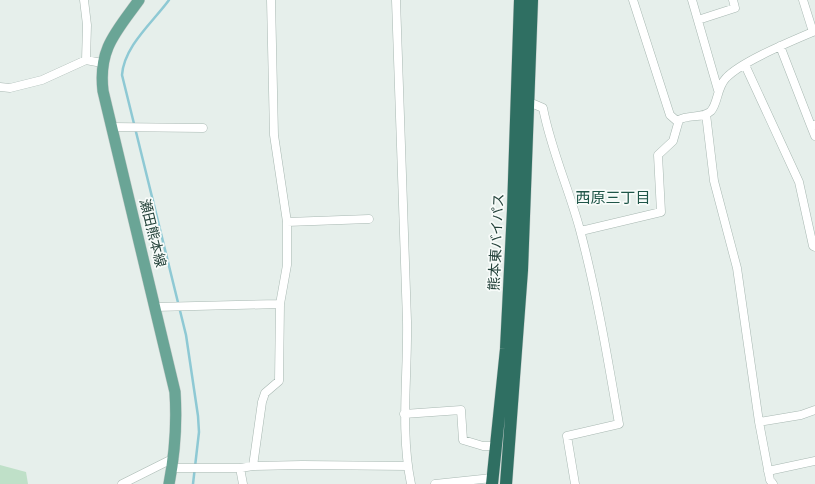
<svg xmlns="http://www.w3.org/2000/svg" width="815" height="484" font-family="'Varela Round','Noto Sans JP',sans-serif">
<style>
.green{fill:#bfe0c8}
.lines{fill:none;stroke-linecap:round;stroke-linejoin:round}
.stream{stroke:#8ec9d4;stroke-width:2.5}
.minor-casing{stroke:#a8b8b2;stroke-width:9}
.major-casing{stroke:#c2cac8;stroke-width:12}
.highway-casing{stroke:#c2cac8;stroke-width:13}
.minor{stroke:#fff;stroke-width:8}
.major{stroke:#6aa596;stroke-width:11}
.highway{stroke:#2f6f62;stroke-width:12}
.labels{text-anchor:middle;stroke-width:3.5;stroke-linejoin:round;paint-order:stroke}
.street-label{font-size:14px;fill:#24423a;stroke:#f7fbf9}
.neighbourhood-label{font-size:15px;fill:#1f5548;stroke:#f7fbf9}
</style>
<rect width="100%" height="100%" fill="#e6efeb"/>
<path class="green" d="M 0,465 L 26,472 L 28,484 L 0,484 Z"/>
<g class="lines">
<path class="stream" d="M 169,0 C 153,22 124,46 122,75 L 186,335 L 198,416 L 199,432 L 193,484"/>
<defs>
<path id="minor" d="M 84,0 L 87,25 L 86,60
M 396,0 C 400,107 404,214 407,321 C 408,376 400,430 411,484
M 633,0 L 670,115 L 678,122
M 692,0 L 718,90
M 803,0 L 813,32
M 698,20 L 735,8 L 733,0
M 780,46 L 811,126 L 815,125
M 745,65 L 799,182 L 813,246 L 815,247
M 0,87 L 10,88 L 42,80 L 86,60 L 102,63
M 529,102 L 543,108 C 551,150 569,189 580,230 C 597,294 608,360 619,424 L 567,436 L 575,484
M 706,114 L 714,181 L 737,268 L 759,422 L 770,480 L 773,484
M 811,126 L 815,136
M 112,127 L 203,128
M 287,222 L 369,219
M 581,231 L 661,212 L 658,155 L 673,141 L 679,120 C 688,114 703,119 711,111 C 718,103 717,87 726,78 C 742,61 792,41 815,31
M 155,307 L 280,304
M 404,414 L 461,410 L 463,440 L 483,446 L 495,446
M 759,422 L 801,415 L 815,410
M 253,466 L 262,402 L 265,393 L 279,381 L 280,304 L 287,265 L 287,222 L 274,135 L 271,0
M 172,468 L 240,468 L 253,466 L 302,465 L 408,466
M 240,468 L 243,484
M 768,471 L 815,461
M 122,484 L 174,458
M 435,484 L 492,478"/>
<path id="major" d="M 139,0 C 116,32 98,49 103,91 L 175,392 C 177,423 175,453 169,484"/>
<path id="highway" d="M 492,484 L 506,349 L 513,210 L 520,0
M 506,484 L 522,270 L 532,0"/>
</defs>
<use href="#minor" class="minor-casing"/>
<use href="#major" class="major-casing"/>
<use href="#highway" class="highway-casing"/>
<use href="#minor" class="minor"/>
<use href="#major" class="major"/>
<use href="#highway" class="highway"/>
</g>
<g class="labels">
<g class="street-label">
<text transform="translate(153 233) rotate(76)" y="5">瀬田熊本線</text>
<text transform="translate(496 242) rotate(-87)" y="5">熊本東バイパス</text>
</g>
<g class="neighbourhood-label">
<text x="613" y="203">西原三丁目</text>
</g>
</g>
</svg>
